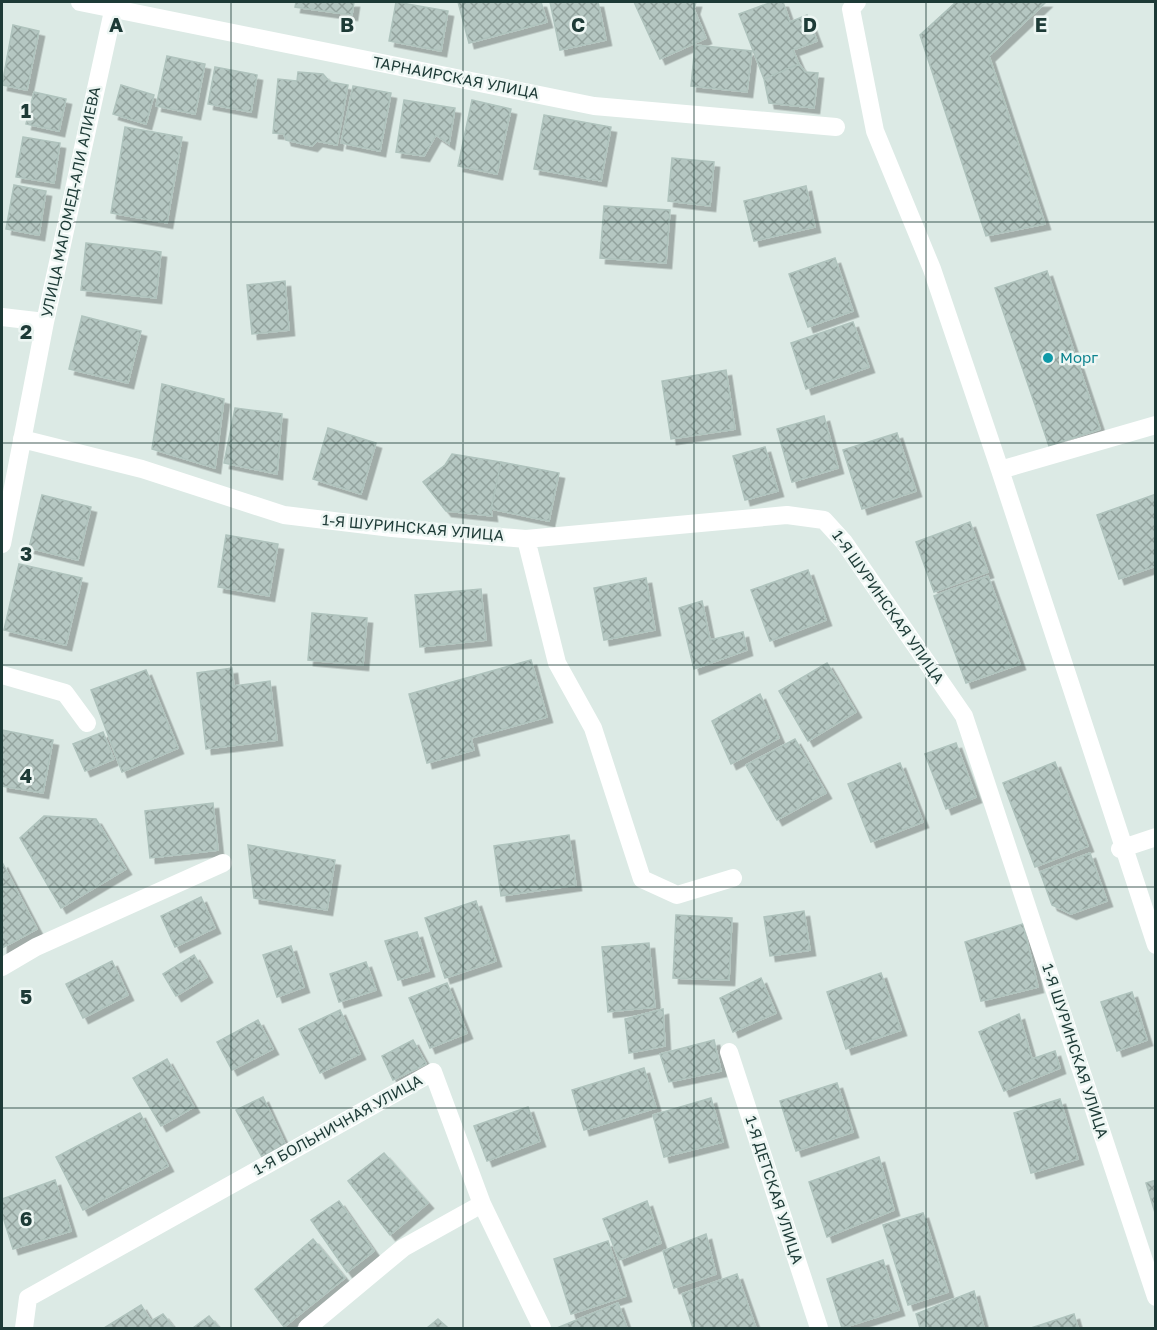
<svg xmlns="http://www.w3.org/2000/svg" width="1157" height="1330" font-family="'Golos Text',sans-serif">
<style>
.building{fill:url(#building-cross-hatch);stroke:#afc3bd;stroke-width:1.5;filter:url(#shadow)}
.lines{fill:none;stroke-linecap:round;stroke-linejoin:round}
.minor{stroke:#fff;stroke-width:18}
.grid{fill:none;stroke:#1d3a36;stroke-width:1.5;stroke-opacity:0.55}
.culture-dot{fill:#0f9aa8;stroke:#edf6f3;stroke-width:2}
.labels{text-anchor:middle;stroke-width:5;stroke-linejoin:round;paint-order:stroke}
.street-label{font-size:15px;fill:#1d3a36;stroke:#edf6f3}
.culture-label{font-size:15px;fill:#0d838f;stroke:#edf6f3;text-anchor:start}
.grid-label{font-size:20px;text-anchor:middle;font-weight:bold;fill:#1d3a36;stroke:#edf6f3;stroke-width:5;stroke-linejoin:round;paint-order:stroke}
</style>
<defs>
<pattern id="building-cross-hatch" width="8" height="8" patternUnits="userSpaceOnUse" patternTransform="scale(1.5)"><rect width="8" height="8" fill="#b5c7c2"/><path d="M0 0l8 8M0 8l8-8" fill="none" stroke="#93a39e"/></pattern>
<filter id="shadow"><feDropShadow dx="5.5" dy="5.5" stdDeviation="0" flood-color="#0004"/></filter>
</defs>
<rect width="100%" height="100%" fill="#dceae5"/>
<path class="building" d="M 296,2 L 354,2 L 352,15 L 295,7 Z
M 396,2 L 448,11 L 441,51 L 389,41 Z
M 458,2 L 541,2 L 547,22 L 469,43 Z
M 550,2 L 598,2 L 606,40 L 560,50 Z
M 634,2 L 696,2 L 694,9 L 706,38 L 660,59 Z
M 772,2 L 783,2 L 790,22 L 807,15 L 817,41 L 793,50 L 799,64 L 764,79 L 739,14 Z
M 956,2 L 1046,2 L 989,56 L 1045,224 L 986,236 L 920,35 Z
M 13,25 L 39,31 L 27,90 L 2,85 Z
M 695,45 L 752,51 L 747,92 L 691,86 Z
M 167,56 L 205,64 L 195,114 L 156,106 Z
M 799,64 L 805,72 L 818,73 L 814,108 L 769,103 L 764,79 Z
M 215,67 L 257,75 L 251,112 L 208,104 Z
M 298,72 L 323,74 L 330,82 L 348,85 L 337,145 L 317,141 L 312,146 L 286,140 L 284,134 L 273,133 L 278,79 L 297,81 Z
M 121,85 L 154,95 L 146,124 L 113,114 Z
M 353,86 L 391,93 L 380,151 L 341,143 Z
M 34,92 L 66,99 L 59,131 L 26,124 Z
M 404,100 L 455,108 L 449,144 L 436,135 L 424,156 L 396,152 Z
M 472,100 L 511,109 L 497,174 L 458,166 Z
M 544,115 L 611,127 L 601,181 L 534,169 Z
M 125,127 L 182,137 L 167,223 L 111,213 Z
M 23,137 L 60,143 L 54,183 L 16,177 Z
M 672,158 L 714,162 L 710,206 L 668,201 Z
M 14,185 L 46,191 L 39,235 L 6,229 Z
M 806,186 L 815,227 L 754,241 L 744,201 Z
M 604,206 L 670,210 L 666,263 L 600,258 Z
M 86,243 L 161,252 L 156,298 L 81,290 Z
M 835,258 L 853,311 L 808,327 L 789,274 Z
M 1047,271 L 1100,429 L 1049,446 L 995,288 Z
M 285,281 L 289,330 L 252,334 L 247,285 Z
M 82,316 L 141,331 L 128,383 L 69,369 Z
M 853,322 L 869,367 L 806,389 L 791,343 Z
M 726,370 L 735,429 L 671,439 L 662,381 Z
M 162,384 L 224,399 L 215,468 L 152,449 Z
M 235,408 L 282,414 L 277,474 L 224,463 Z
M 824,416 L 838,468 L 792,482 L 777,429 Z
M 328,428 L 376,443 L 361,494 L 313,479 Z
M 897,433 L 916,491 L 862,509 L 843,450 Z
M 765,447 L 778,491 L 745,500 L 733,456 Z
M 452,454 L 501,462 L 491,509 L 492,516 L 446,511 L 423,482 L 445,465 Z
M 501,462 L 559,473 L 549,521 L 491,509 Z
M 1156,494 L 1156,566 L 1119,579 L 1097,515 Z
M 42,495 L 91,507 L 78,560 L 29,548 Z
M 970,522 L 988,572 L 934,592 L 916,542 Z
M 226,535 L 278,544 L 269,596 L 218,587 Z
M 19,564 L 82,578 L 66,645 L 4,630 Z
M 808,570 L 826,620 L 770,641 L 751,590 Z
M 988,576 L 1020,664 L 966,683 L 934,596 Z
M 646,578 L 655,630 L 604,640 L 594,588 Z
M 481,589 L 486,640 L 420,647 L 415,595 Z
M 702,601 L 710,640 L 743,632 L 747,650 L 694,669 L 679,608 Z
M 312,613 L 367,618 L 363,665 L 308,660 Z
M 531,660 L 547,717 L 471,738 L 474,750 L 427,763 L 409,694 Z
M 827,663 L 856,712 L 808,741 L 779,691 Z
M 232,668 L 234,686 L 270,681 L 277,740 L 206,749 L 197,673 Z
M 146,670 L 178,748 L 122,772 L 91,690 Z
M 760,694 L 779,738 L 731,764 L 712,721 Z
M 2,730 L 53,740 L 43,793 L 2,786 Z
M 103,732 L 114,759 L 85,771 L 73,744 Z
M 795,739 L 826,793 L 777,820 L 746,765 Z
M 956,743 L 976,797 L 946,809 L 925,754 Z
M 1055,762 L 1088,846 L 1035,867 L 1003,783 Z
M 900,763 L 923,822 L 871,842 L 848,784 Z
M 213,803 L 218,850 L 150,858 L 145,811 Z
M 44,816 L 96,819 L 126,869 L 61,908 L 20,838 Z
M 569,835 L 576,885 L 501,896 L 494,846 Z
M 248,845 L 335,860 L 327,910 L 254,898 Z
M 1090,853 L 1107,901 L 1071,914 L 1052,905 L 1040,872 Z
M 2,862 L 37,929 L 2,948 Z
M 201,897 L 215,928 L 175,947 L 161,916 Z
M 476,901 L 496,961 L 445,978 L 425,918 Z
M 804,911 L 810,950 L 770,956 L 764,917 Z
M 676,915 L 732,918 L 729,980 L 673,978 Z
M 1023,924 L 1038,987 L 981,1001 L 965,942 Z
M 417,932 L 429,971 L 398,980 L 385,941 Z
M 649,943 L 655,1007 L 608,1012 L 602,947 Z
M 291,946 L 304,987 L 277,997 L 263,955 Z
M 194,955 L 207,977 L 176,996 L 163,974 Z
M 112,961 L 128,995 L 83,1018 L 66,984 Z
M 366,962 L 376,990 L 339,1002 L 330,974 Z
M 881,973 L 901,1030 L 846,1049 L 827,992 Z
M 761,978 L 776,1013 L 733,1032 L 720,998 Z
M 447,983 L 467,1033 L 430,1048 L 409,998 Z
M 1132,992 L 1147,1040 L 1117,1051 L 1101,1002 Z
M 663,1009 L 665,1046 L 629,1053 L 625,1019 Z
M 340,1010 L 360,1054 L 320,1073 L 299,1029 Z
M 1019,1014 L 1032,1059 L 1055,1051 L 1060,1068 L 1004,1091 L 979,1032 Z
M 258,1020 L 273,1049 L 232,1070 L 217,1042 Z
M 413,1040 L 426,1064 L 393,1080 L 382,1056 Z
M 714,1040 L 721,1071 L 669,1082 L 660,1054 Z
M 167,1059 L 194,1107 L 161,1126 L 133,1078 Z
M 644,1068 L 656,1108 L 584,1130 L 572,1090 Z
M 837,1083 L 853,1132 L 796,1151 L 780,1101 Z
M 263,1097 L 285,1144 L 262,1157 L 236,1110 Z
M 711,1098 L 723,1142 L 664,1157 L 653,1115 Z
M 1060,1099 L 1078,1159 L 1031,1173 L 1014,1113 Z
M 528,1107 L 540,1141 L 487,1161 L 474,1126 Z
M 140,1113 L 168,1166 L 83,1210 L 56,1157 Z
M 384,1153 L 428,1203 L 390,1235 L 348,1181 Z
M 879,1157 L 894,1210 L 827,1237 L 809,1182 Z
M 55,1180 L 71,1231 L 13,1249 L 2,1214 L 2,1199 Z
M 1156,1180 L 1156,1216 L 1146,1183 Z
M 339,1201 L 374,1251 L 347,1272 L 311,1220 Z
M 647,1201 L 661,1243 L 619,1260 L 603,1219 Z
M 923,1213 L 948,1292 L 908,1305 L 883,1225 Z
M 706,1234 L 716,1274 L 674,1288 L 663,1251 Z
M 313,1239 L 345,1278 L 284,1327 L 255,1289 Z
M 608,1241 L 626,1296 L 571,1314 L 554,1259 Z
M 883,1260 L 899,1310 L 842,1328 L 827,1279 Z
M 737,1274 L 756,1328 L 693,1328 L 682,1294 Z
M 974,1291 L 984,1328 L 920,1328 L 916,1314 Z
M 618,1303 L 627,1328 L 557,1328 Z
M 141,1305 L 151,1321 L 163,1314 L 174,1328 L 104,1328 Z
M 1074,1314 L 1078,1328 L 1031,1328 Z
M 209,1316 L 219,1328 L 193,1328 Z
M 438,1319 L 448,1328 L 427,1328 Z"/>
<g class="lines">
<path class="minor" d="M 80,2 L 594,106 L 836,127
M 857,2 L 851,9 L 875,131 L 932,269 L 1000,470 L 1156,945
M 2,317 L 45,322
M 22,439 L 142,469 L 284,515 L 392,528 L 526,539 L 787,515 L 824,520 L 844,542 L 964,716 L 1156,1297
M 1000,470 L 1156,425
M 526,539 L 557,663 L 593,728 L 642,879 L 677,895 L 733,878
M 2,544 L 45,322 L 115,2
M 2,675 L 65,693 L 87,723
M 1120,849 L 1156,837
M 2,967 L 36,947 L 223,863
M 729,1052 L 819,1328
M 24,1328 L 28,1298 L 433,1072 L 482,1204 L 542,1328
M 307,1328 L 403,1248 L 482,1204"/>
</g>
<path class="grid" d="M 231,2 L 231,1328M 463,2 L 463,1328M 694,2 L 694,1328M 926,2 L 926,1328M 2,222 L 1156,222M 2,443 L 1156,443M 2,665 L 1156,665M 2,887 L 1156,887M 2,1108 L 1156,1108"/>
<circle class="culture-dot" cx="1048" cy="358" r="6"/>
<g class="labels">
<g class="street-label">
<text transform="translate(456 78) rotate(11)" y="5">ТАРНАИРСКАЯ УЛИЦА</text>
<text transform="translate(71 202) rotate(-78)" y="5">УЛИЦА МАГОМЕД-АЛИ АЛИЕВА</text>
<text transform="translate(413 528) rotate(5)" y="5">1-Я ШУРИНСКАЯ УЛИЦА</text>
<text transform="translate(888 607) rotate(55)" y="5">1-Я ШУРИНСКАЯ УЛИЦА</text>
<text transform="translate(1075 1051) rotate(72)" y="5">1-Я ШУРИНСКАЯ УЛИЦА</text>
<text transform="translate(338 1125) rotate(-29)" y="5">1-Я БОЛЬНИЧНАЯ УЛИЦА</text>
<text transform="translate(774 1190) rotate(72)" y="5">1-Я ДЕТСКАЯ УЛИЦА</text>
</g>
<g class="culture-label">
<text x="1060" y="363">Морг</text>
</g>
</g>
<g class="grid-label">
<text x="116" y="32">A</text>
<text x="347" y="32">B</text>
<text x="578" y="32">C</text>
<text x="810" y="32">D</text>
<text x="1041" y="32">E</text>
<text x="26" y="118">1</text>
<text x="26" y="339">2</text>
<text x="26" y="561">3</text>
<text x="26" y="783">4</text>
<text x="26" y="1004">5</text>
<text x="26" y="1226">6</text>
</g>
<rect width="1157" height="1330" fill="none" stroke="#1d3a36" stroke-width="6"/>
</svg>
